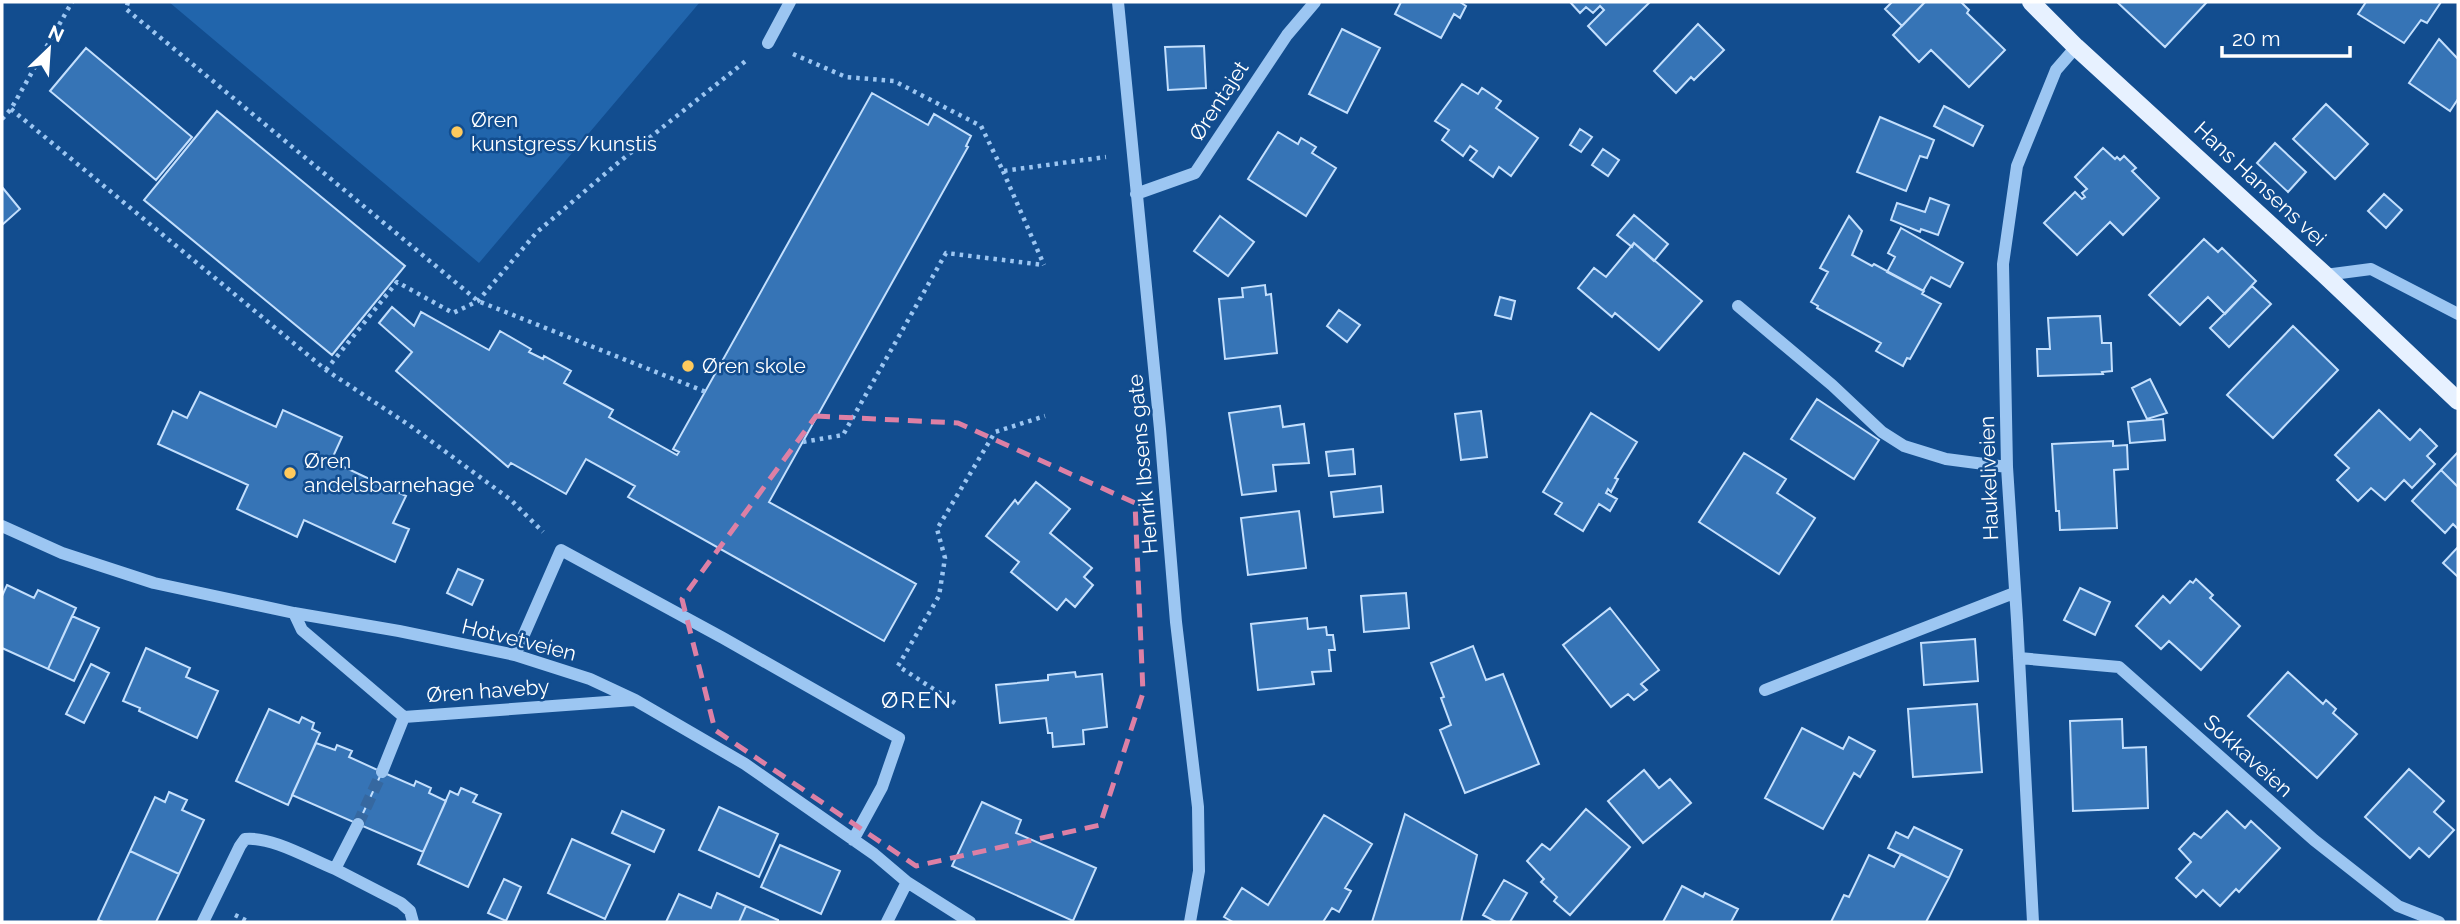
<svg xmlns="http://www.w3.org/2000/svg" width="2460" height="924" font-family="Raleway,sans-serif">
<style>
.green{fill:#2165ac}
.building{fill:#3674b6;stroke:#c3dffd;stroke-width:2}
.lines{fill:none;stroke-linecap:round;stroke-linejoin:round}
.minor-tunnel{stroke:#3668a0;stroke-width:12;stroke-dasharray:12 6;stroke-linecap:butt}
.path{stroke:#9cc6f2;stroke-width:4.5;stroke-dasharray:3.5 5;stroke-linecap:butt}
.minor{stroke:#9cc6f2;stroke-width:12}
.major{stroke:#e7f1ff;stroke-width:18}
.marked{fill:none;stroke:#dd80a5;stroke-width:5;stroke-dasharray:14 9;stroke-linejoin:round}
.poi-dot{fill:#ffca5d;stroke:#124d8f;stroke-width:2.5}
.labels{text-anchor:middle;stroke-width:5;stroke-linejoin:round;paint-order:stroke}
.street-label{font-size:21px;fill:#fff;stroke:#124d8f}
.poi-label{font-size:21px;fill:#fff;stroke:#124d8f;text-anchor:start}
.neighbourhood-label{font-size:23px;letter-spacing:2px;fill:#fff;stroke:#124d8f}
</style>
<rect width="100%" height="100%" fill="#124d8f"/>
<path class="green" d="M 169,2 L 700,2 L 479,263 Z"/>
<path class="building" d="M 1401,2 L 1460,2 L 1466,6 L 1460,18 L 1454,14 L 1441,38 L 1395,14 Z
M 1570,2 L 1650,2 L 1606,45 L 1588,26 L 1604,10 L 1600,6 L 1593,13 L 1586,7 L 1580,13 Z
M 1892,2 L 1925,2 L 1902,26 L 1885,9 Z
M 1925,2 L 1961,2 L 1969,10 L 1967,13 L 2005,50 L 1969,87 L 1931,50 L 1919,62 L 1893,35 Z
M 2117,2 L 2207,2 L 2165,47 Z
M 2366,2 L 2441,2 L 2427,23 L 2421,20 L 2404,43 L 2358,14 Z
M 1698,24 L 1724,50 L 1694,80 L 1691,77 L 1676,93 L 1654,71 Z
M 1342,29 L 1380,48 L 1347,113 L 1309,94 Z
M 2439,39 L 2458,59 L 2458,99 L 2450,111 L 2409,83 Z
M 1204,46 L 1206,88 L 1168,90 L 1165,47 Z
M 86,48 L 192,137 L 156,180 L 50,91 Z
M 1462,84 L 1478,94 L 1482,88 L 1501,101 L 1496,108 L 1538,138 L 1511,176 L 1499,167 L 1493,177 L 1470,160 L 1477,151 L 1470,146 L 1463,156 L 1442,140 L 1449,130 L 1435,121 Z
M 872,93 L 928,125 L 934,114 L 971,136 L 966,146 L 968,147 L 769,502 L 916,584 L 884,641 L 628,497 L 635,486 L 586,459 L 566,494 L 511,463 L 508,467 L 396,371 L 412,352 L 379,323 L 392,307 L 414,326 L 421,312 L 489,350 L 500,331 L 531,349 L 529,352 L 543,359 L 544,356 L 571,371 L 564,383 L 613,410 L 609,417 L 677,455 L 679,452 L 673,449 Z
M 2326,104 L 2368,144 L 2335,179 L 2293,139 Z
M 1944,106 L 1983,126 L 1973,146 L 1934,126 Z
M 217,111 L 405,266 L 332,355 L 144,200 Z
M 1880,117 L 1934,140 L 1927,158 L 1920,156 L 1906,191 L 1857,172 Z
M 1580,129 L 1592,137 L 1581,152 L 1570,145 Z
M 1278,132 L 1298,144 L 1301,138 L 1316,147 L 1312,153 L 1336,168 L 1306,216 L 1248,179 Z
M 2275,143 L 2306,172 L 2288,192 L 2257,163 Z
M 2103,148 L 2115,159 L 2117,157 L 2120,160 L 2124,156 L 2136,168 L 2132,171 L 2159,198 L 2123,235 L 2110,222 L 2077,255 L 2044,223 L 2075,192 L 2082,199 L 2085,197 L 2082,193 L 2087,189 L 2075,177 Z
M 1603,149 L 1619,160 L 1608,176 L 1592,165 Z
M 2,187 L 20,209 L 2,225 Z
M 2384,194 L 2402,210 L 2386,228 L 2368,211 Z
M 1930,198 L 1949,205 L 1938,235 L 1921,229 L 1920,232 L 1891,220 L 1897,203 L 1925,212 Z
M 1634,215 L 1668,244 L 1654,261 L 1634,243 L 1632,247 L 1617,235 Z
M 1220,216 L 1254,242 L 1228,276 L 1194,251 Z
M 1849,216 L 1862,231 L 1852,255 L 1872,266 L 1874,264 L 1924,291 L 1922,294 L 1941,304 L 1910,359 L 1907,358 L 1903,366 L 1876,351 L 1881,343 L 1817,308 L 1818,306 L 1811,302 L 1828,272 L 1820,268 Z
M 1901,228 L 1963,263 L 1950,287 L 1931,277 L 1923,291 L 1887,272 L 1895,257 L 1888,253 Z
M 2204,239 L 2218,252 L 2222,248 L 2256,281 L 2225,314 L 2208,297 L 2180,325 L 2149,295 Z
M 1634,243 L 1702,301 L 1659,350 L 1615,313 L 1612,317 L 1578,288 L 1594,268 L 1606,277 Z
M 1265,285 L 1266,295 L 1271,294 L 1277,353 L 1225,359 L 1219,299 L 1243,297 L 1242,288 Z
M 2252,286 L 2271,304 L 2229,347 L 2210,328 Z
M 1500,297 L 1515,301 L 1511,319 L 1495,315 Z
M 1339,310 L 1360,325 L 1347,342 L 1327,326 Z
M 2100,316 L 2102,343 L 2111,343 L 2112,371 L 2102,372 L 2103,374 L 2038,376 L 2037,349 L 2050,349 L 2048,318 Z
M 2293,326 L 2338,370 L 2273,438 L 2227,395 Z
M 2150,379 L 2167,413 L 2147,419 L 2132,388 Z
M 200,392 L 276,427 L 283,410 L 342,437 L 331,461 L 406,496 L 393,523 L 409,529 L 395,562 L 304,520 L 297,537 L 237,509 L 248,485 L 158,444 L 173,411 L 187,418 Z
M 1817,399 L 1879,440 L 1854,479 L 1791,439 Z
M 1280,406 L 1283,427 L 1304,424 L 1309,463 L 1273,465 L 1276,491 L 1242,495 L 1229,413 Z
M 2379,410 L 2410,440 L 2420,429 L 2437,446 L 2427,456 L 2435,464 L 2412,488 L 2404,480 L 2385,500 L 2371,488 L 2358,501 L 2337,480 L 2349,468 L 2335,455 Z
M 1481,411 L 1487,457 L 1461,460 L 1455,414 Z
M 1591,413 L 1637,442 L 1615,478 L 1618,479 L 1611,492 L 1608,489 L 1606,493 L 1617,499 L 1610,511 L 1599,504 L 1583,531 L 1555,514 L 1562,503 L 1543,492 Z
M 2163,419 L 2165,440 L 2130,443 L 2128,422 Z
M 2113,441 L 2113,446 L 2127,445 L 2128,469 L 2114,470 L 2117,528 L 2060,530 L 2059,511 L 2056,511 L 2052,444 Z
M 1353,449 L 1355,474 L 1329,476 L 1326,452 Z
M 2458,452 L 2458,487 L 2441,470 Z
M 1744,453 L 1786,479 L 1777,493 L 1815,518 L 1779,574 L 1699,522 Z
M 2441,470 L 2458,487 L 2458,529 L 2453,524 L 2445,533 L 2412,501 Z
M 1036,482 L 1070,509 L 1050,533 L 1092,568 L 1084,577 L 1093,585 L 1075,607 L 1066,599 L 1057,610 L 1011,572 L 1019,562 L 986,536 L 1015,500 L 1018,504 Z
M 1381,486 L 1383,512 L 1334,517 L 1331,492 Z
M 1299,511 L 1306,568 L 1248,575 L 1241,518 Z
M 2458,547 L 2458,577 L 2443,563 Z
M 458,569 L 483,580 L 472,605 L 447,593 Z
M 2196,579 L 2213,595 L 2210,598 L 2240,626 L 2201,670 L 2169,641 L 2161,649 L 2136,626 L 2163,596 L 2170,603 L 2190,581 L 2193,583 Z
M 7,585 L 34,598 L 38,590 L 76,608 L 48,669 L 2,648 L 2,596 Z
M 2080,588 L 2110,602 L 2095,635 L 2064,620 Z
M 1406,593 L 1409,628 L 1364,632 L 1361,596 Z
M 1610,608 L 1659,670 L 1641,684 L 1647,690 L 1634,700 L 1628,694 L 1611,707 L 1563,645 Z
M 72,616 L 99,628 L 74,681 L 48,669 Z
M 1307,618 L 1308,629 L 1326,627 L 1327,635 L 1333,635 L 1335,650 L 1329,650 L 1331,671 L 1312,672 L 1314,684 L 1258,690 L 1251,624 Z
M 1975,639 L 1978,681 L 1924,685 L 1921,643 Z
M 1473,646 L 1486,680 L 1503,674 L 1539,764 L 1465,793 L 1440,730 L 1451,725 L 1441,698 L 1444,697 L 1431,663 Z
M 146,648 L 190,668 L 186,677 L 218,691 L 197,738 L 139,711 L 140,708 L 123,701 Z
M 91,664 L 109,673 L 84,723 L 66,714 Z
M 1075,672 L 1076,677 L 1102,674 L 1107,727 L 1083,730 L 1084,744 L 1053,747 L 1052,733 L 1048,733 L 1046,718 L 1000,723 L 996,685 L 1048,680 L 1048,675 Z
M 2288,672 L 2323,704 L 2326,700 L 2336,709 L 2333,713 L 2357,734 L 2317,778 L 2248,716 Z
M 1977,704 L 1982,772 L 1913,777 L 1908,709 Z
M 269,709 L 299,723 L 302,717 L 314,723 L 312,729 L 320,733 L 288,805 L 236,781 Z
M 2122,719 L 2123,748 L 2146,747 L 2148,808 L 2073,811 L 2070,721 Z
M 1802,728 L 1843,749 L 1849,737 L 1875,751 L 1860,777 L 1854,773 L 1823,829 L 1765,798 Z
M 316,743 L 335,750 L 337,745 L 352,751 L 349,757 L 382,772 L 358,824 L 292,795 Z
M 2409,769 L 2444,801 L 2434,812 L 2454,830 L 2429,857 L 2419,848 L 2410,858 L 2365,817 Z
M 1644,770 L 1659,788 L 1670,779 L 1691,803 L 1643,843 L 1608,801 Z
M 382,772 L 414,786 L 416,781 L 431,788 L 429,793 L 446,801 L 423,852 L 358,824 Z
M 461,788 L 477,795 L 473,802 L 501,814 L 468,887 L 418,864 L 450,791 L 458,795 Z
M 169,792 L 187,800 L 182,810 L 204,820 L 179,874 L 130,851 L 155,797 L 165,802 Z
M 982,802 L 1021,820 L 1016,833 L 1096,868 L 1073,921 L 952,866 Z
M 719,807 L 778,834 L 759,877 L 699,850 Z
M 1586,809 L 1630,847 L 1570,915 L 1554,901 L 1557,897 L 1541,882 L 1544,879 L 1527,861 L 1542,844 L 1550,850 Z
M 622,811 L 664,830 L 654,852 L 612,833 Z
M 2227,811 L 2245,828 L 2251,821 L 2280,848 L 2239,892 L 2236,889 L 2220,906 L 2203,890 L 2196,897 L 2176,878 L 2191,862 L 2179,849 L 2194,833 L 2201,838 Z
M 1405,814 L 1477,855 L 1461,922 L 1372,922 Z
M 1324,815 L 1372,844 L 1345,888 L 1351,891 L 1339,912 L 1332,908 L 1323,922 L 1233,922 L 1224,917 L 1242,888 L 1268,905 Z
M 1914,827 L 1962,850 L 1949,878 L 1888,848 L 1896,832 L 1908,838 Z
M 572,839 L 630,865 L 605,919 L 548,893 Z
M 780,845 L 840,871 L 821,914 L 761,887 Z
M 130,851 L 179,874 L 156,922 L 103,922 L 98,920 Z
M 1901,854 L 1949,878 L 1926,922 L 1831,922 L 1844,895 L 1849,897 L 1869,855 L 1894,867 Z
M 504,879 L 521,887 L 506,921 L 488,913 Z
M 1504,880 L 1527,893 L 1510,922 L 1496,922 L 1483,915 Z
M 1682,886 L 1703,897 L 1705,893 L 1738,909 L 1731,922 L 1663,922 Z
M 717,893 L 746,906 L 739,922 L 666,922 L 679,894 L 711,908 Z
M 746,906 L 778,920 L 778,922 L 739,922 Z"/>
<g class="lines">
<path class="minor-tunnel" d="M 358,824 L 382,772"/>
<path class="path" d="M 128,2 L 126,9 L 478,301 L 706,392
M 793,54 L 846,77 L 894,81 L 981,126 L 1003,171 L 1106,157
M 11,109 L 326,370 L 412,427 L 511,500 L 543,532
M 2,119 L 11,109 L 72,2
M 1003,171 L 1044,265
M 326,370 L 397,282 L 453,313 L 478,301 L 537,232 L 619,162 L 747,60
M 803,442 L 843,435 L 946,253 L 1044,265
M 955,703 L 898,666 L 939,596 L 945,558 L 937,529 L 995,432 L 1045,416
M 235,915 L 249,922"/>
<path class="minor" d="M 1118,2 L 1160,429 L 1176,622 L 1198,807 L 1199,871 L 1190,922
M 768,43 L 790,2
M 1136,194 L 1195,173 L 1287,35 L 1315,2
M 2325,275 L 2371,269 L 2458,314
M 1738,306 L 1832,385 L 1882,432 L 1904,446 L 1946,459 L 2007,467
M 2,526 L 62,553 L 154,583 L 294,613 L 399,631 L 515,655 L 590,679 L 635,700 L 745,764 L 874,854 L 907,882 L 970,922
M 294,613 L 302,630 L 404,717
M 515,655 L 561,550 L 723,638 L 899,738 L 882,787 L 853,840
M 2019,658 L 2119,667 L 2314,840 L 2398,906 L 2439,922
M 1765,690 L 2014,593
M 404,717 L 634,700
M 382,772 L 404,717
M 358,824 L 335,869 L 401,903 L 410,911 L 413,922
M 203,922 L 240,846 L 245,839 C 271,836 310,859 335,869
M 887,922 L 907,882
M 2033,922 L 2017,620 L 2007,467 L 2003,264 L 2017,166 L 2056,70 L 2076,47"/>
<path class="major" d="M 2031,2 L 2076,47 L 2325,275 L 2458,401"/>
</g>
<path class="marked" d="M 816,416 L 958,423 L 1135,503 L 1143,693 L 1100,825 L 916,866 L 715,730 L 682,599 Z"/>
<g class="poi-dot">
<circle cx="457" cy="132" r="7"/>
<circle cx="688" cy="366" r="7"/>
<circle cx="290" cy="473" r="7"/>
</g>
<g class="labels">
<g class="street-label">
<text transform="translate(1219 101) rotate(-57)" y="7">Ørentajet</text>
<text transform="translate(2260 184) rotate(43)" y="7">Hans Hansens vei</text>
<text transform="translate(1143 464) rotate(-95)" y="7">Henrik Ibsens gate</text>
<text transform="translate(1989 478) rotate(-92)" y="7">Haukeliveien</text>
<text transform="translate(519 640) rotate(14)" y="7">Hotvetveien</text>
<text transform="translate(488 691) rotate(-4)" y="7">Øren haveby</text>
<text transform="translate(2248 756) rotate(42)" y="7">Sokkaveien</text>
</g>
<g class="poi-label">
<text x="471" y="127">Øren<tspan x="471" dy="24">kunstgress/kunstis</tspan></text>
<text x="702" y="373">Øren skole</text>
<text x="304" y="468">Øren<tspan x="304" dy="24">andelsbarnehage</tspan></text>
</g>
<g class="neighbourhood-label">
<text x="917" y="708">ØREN</text>
</g>
</g>
<rect width="2460" height="924" fill="none" stroke="#ffffff" stroke-width="7"/>
<g transform="translate(49 49) rotate(25)" stroke="#124d8f" stroke-width="5" paint-order="stroke">
<path d="M0-5L12 26L0 18L-12 26Z" fill="#ffffff"/>
<text y="-10" font-size="19" font-weight="bold" text-anchor="middle" fill="#ffffff">N</text>
</g>
<path d="M2222 46v10h128v-10" fill="none" stroke="#ffffff" stroke-width="3.5"/>
<text x="2232" y="46" font-size="21" fill="#ffffff" stroke="#124d8f" stroke-width="5" paint-order="stroke">20 m</text>
</svg>
